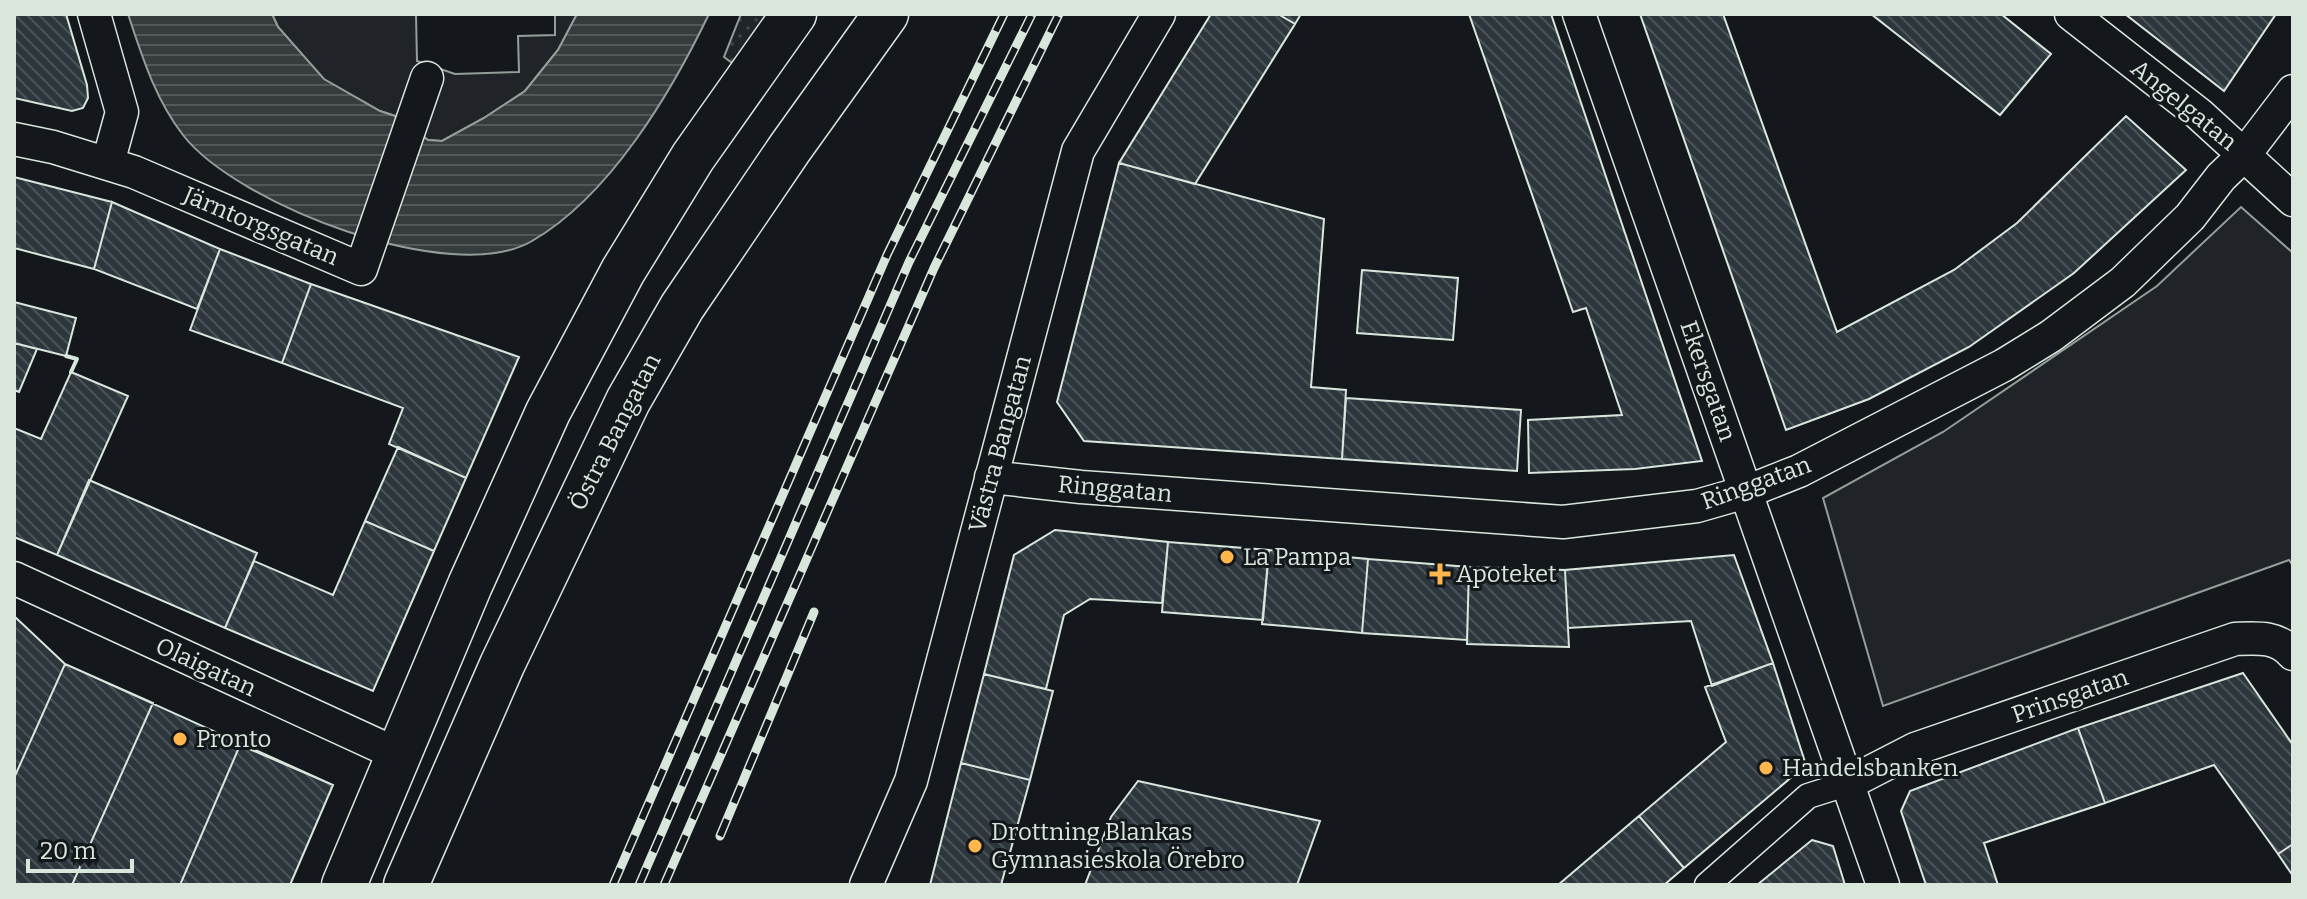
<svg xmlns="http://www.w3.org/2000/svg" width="2307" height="899" font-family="Bitter,serif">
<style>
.grass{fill:url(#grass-dots);stroke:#939e99;stroke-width:2}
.park{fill:#202428;stroke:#939e99;stroke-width:2}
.water{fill:url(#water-rules);stroke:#939e99;stroke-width:2}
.building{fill:url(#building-back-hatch);stroke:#d8e6dc;stroke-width:2}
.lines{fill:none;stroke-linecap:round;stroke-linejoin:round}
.pedestrian-casing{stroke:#d8e6dc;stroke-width:27}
.minor-casing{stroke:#d8e6dc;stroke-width:35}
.primary-casing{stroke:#d8e6dc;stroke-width:47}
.pedestrian{stroke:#14181c;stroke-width:24}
.minor{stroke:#14181c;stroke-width:32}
.primary{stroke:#14181c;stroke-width:44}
.rail-casing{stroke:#d8e6dc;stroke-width:9}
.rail{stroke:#14181c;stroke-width:6;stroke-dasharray:18;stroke-linecap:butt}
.wall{stroke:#d8e6dc;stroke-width:4}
.poi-dot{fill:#ffb74d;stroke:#14181c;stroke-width:3}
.labels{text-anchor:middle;stroke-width:6;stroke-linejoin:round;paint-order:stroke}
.street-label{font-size:24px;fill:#d8e6dc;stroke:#14181c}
.poi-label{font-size:24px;fill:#d8e6dc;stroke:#14181c;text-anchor:start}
</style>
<defs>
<pattern id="grass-dots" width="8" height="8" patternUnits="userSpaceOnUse" patternTransform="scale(2)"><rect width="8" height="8" fill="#202428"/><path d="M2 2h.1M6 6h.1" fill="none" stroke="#404447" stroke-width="1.8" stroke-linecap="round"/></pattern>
<pattern id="water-rules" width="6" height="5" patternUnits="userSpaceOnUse" patternTransform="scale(2)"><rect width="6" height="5" fill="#363b3e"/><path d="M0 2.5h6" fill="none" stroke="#525759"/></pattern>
<pattern id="building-back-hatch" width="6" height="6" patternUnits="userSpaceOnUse" patternTransform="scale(2)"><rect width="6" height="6" fill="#2c363c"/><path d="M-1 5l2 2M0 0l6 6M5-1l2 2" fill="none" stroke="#4a5358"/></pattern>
</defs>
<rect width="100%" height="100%" fill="#14181c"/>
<path class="grass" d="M 741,14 L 771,14 L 736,66 L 724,57 Z"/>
<path class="park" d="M 272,14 L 416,14 L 417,61 L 455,74 L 519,72 L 518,36 L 555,35 L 555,14 L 577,14 L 558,50 L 525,91 L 484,118 L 442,141 L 428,140 L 395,116 L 380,111 L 323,79 L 278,27 Z
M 2241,207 L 2293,253 L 2293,566 L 2289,560 L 1883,706 L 1823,498 L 1943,432 L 2157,286 Z"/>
<path class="water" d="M 128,14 L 272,14 L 278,27 L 324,79 L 380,111 L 395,116 L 428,140 L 442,141 L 484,118 L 525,91 L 558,50 L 577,14 L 709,14 C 671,93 610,196 532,241 C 452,288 236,204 183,135 C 155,99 142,56 128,14 Z"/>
<path class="building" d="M 14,14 L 66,14 L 87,85 L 88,98 L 83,108 L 72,111 L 14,98 Z
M 1211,14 L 1278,14 L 1295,24 L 1195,184 L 1119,163 Z
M 1278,14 L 1301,14 L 1295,24 Z
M 1469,14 L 1551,14 L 1702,461 L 1635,469 L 1529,473 L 1528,420 L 1622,415 L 1586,308 L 1573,312 Z
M 1640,14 L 1723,14 L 1837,332 L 1954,270 L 2017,223 L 2126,116 L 2186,170 L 2074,273 L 1969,347 L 1869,399 L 1786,430 Z
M 1871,14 L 2001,14 L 2051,54 L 2000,115 Z
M 2125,14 L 2276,14 L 2224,91 Z
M 1119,163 L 1324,219 L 1311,387 L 1346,390 L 1342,459 L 1084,441 L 1057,402 Z
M 14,177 L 112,202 L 94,269 L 14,248 Z
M 112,202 L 220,249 L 197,309 L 94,269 Z
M 220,249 L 311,284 L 282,363 L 190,330 Z
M 1362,270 L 1458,278 L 1453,340 L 1357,333 Z
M 311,284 L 519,357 L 466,478 L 389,444 L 403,408 L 282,363 Z
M 14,302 L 76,318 L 66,356 L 14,343 Z
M 14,343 L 37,349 L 19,392 L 14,390 Z
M 71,372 L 128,396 L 57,555 L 14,537 L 14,428 L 41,439 Z
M 1346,398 L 1521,410 L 1517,471 L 1342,459 Z
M 398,447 L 466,478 L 434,551 L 365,521 Z
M 89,480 L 257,553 L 225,628 L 57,555 Z
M 365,521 L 434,551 L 373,691 L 225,628 L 254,561 L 333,595 Z
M 1055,530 L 1168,542 L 1162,603 L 1090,599 L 1064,615 L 1046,689 L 984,674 L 1014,555 Z
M 1168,542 L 1269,550 L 1263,620 L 1162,612 Z
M 1269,550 L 1368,559 L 1362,633 L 1262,624 Z
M 1734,555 L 1773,663 L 1712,686 L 1691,621 L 1568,628 L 1565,570 Z
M 1368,559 L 1469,567 L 1467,640 L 1362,633 Z
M 1469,567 L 1565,570 L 1569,647 L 1467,644 Z
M 14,616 L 65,664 L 333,785 L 290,885 L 14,885 Z
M 1773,663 L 1806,765 L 1684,868 L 1639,816 L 1726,742 L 1705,687 Z
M 65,664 L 153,703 L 72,885 L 14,885 L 14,778 Z
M 2243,673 L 2293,745 L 2293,844 L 2278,854 L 2214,765 L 2105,803 L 2078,728 Z
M 984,674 L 1053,691 L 1030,780 L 961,763 Z
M 2078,728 L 2105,803 L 1984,843 L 1998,885 L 1926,885 L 1901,811 L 1910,791 Z
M 240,745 L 333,785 L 290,885 L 180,885 Z
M 961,763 L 1030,780 L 1001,885 L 930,885 Z
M 1138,781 L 1320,821 L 1297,885 L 1085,885 L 1111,817 Z
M 1639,816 L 1684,868 L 1664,885 L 1558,885 Z
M 1812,840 L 1833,846 L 1845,885 L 1757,885 Z
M 2293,844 L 2293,876 L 2278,854 Z"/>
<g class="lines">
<defs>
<path id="pedestrian" d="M 1707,885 L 1808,796 L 1849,783"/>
<path id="minor" d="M 94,14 L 122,112 L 108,163
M 1579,14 L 1883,885
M 2071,14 L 2199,114 L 2293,200
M 14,139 L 53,147 L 134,172 L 361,269 L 427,78
M 991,477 L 1081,487 L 1563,522 L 1697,506 L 1746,492 L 1799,471 L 2004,365 L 2051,336 L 2123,282 L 2190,217 L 2221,177 L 2245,154 L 2293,91
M 14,578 L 399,755
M 1849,783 L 1915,749 L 2235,639 C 2258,638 2277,636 2293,654
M 866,885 L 911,781 L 1078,151 L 1159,14"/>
<path id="primary" d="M 344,885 L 470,585 L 548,412 L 623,271 L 693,157 L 794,14
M 406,885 L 502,665 L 628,401 L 682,307 L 790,148 L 886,14"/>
</defs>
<use href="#pedestrian" class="pedestrian-casing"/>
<use href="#minor" class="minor-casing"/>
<use href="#primary" class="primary-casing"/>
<use href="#pedestrian" class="pedestrian"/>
<use href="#minor" class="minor"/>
<use href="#primary" class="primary"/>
<defs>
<path id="rail" d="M 720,836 L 814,612
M 613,885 L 887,255 L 1004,14
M 639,885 L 909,262 L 1032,14
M 664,885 L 934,268 L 1059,14"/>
</defs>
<use href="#rail" class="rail-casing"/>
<use href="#rail" class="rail"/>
<path class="wall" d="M 66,356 L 77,359 L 71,372"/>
</g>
<g class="poi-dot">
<circle cx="1227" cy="557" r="8"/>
<path d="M1436 562h8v8h8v8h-8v8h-8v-8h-8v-8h8z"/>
<circle cx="180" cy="739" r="8"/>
<circle cx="1766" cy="768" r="8"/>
<circle cx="975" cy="846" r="8"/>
</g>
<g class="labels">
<g class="street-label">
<text transform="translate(2184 105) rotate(39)" y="8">Angelgatan</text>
<text transform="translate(261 226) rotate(23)" y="8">Järntorgsgatan</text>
<text transform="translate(1708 381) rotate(71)" y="8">Ekersgatan</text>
<text transform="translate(615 432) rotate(-63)" y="8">Östra Bangatan</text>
<text transform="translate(1000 444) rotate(-75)" y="8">Västra Bangatan</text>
<text transform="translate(1756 483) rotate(-20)" y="8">Ringgatan</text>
<text transform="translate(1115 489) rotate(5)" y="8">Ringgatan</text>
<text transform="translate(206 667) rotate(25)" y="8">Olaigatan</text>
<text transform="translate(2070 696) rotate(-19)" y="8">Prinsgatan</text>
</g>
<g class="poi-label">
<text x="1243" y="565">La Pampa</text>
<text x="1456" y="582">Apoteket</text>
<text x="196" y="747">Pronto</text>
<text x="1782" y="776">Handelsbanken</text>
<text x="991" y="840">Drottning Blankas<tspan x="991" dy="28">Gymnasieskola Örebro</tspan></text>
</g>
</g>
<rect width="2307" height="899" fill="none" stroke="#d8e6dc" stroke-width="32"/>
<path d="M28 859v12h104v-12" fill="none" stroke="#d8e6dc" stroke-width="4"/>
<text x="40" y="859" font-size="24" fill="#d8e6dc" stroke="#14181c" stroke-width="6" paint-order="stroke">20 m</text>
</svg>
